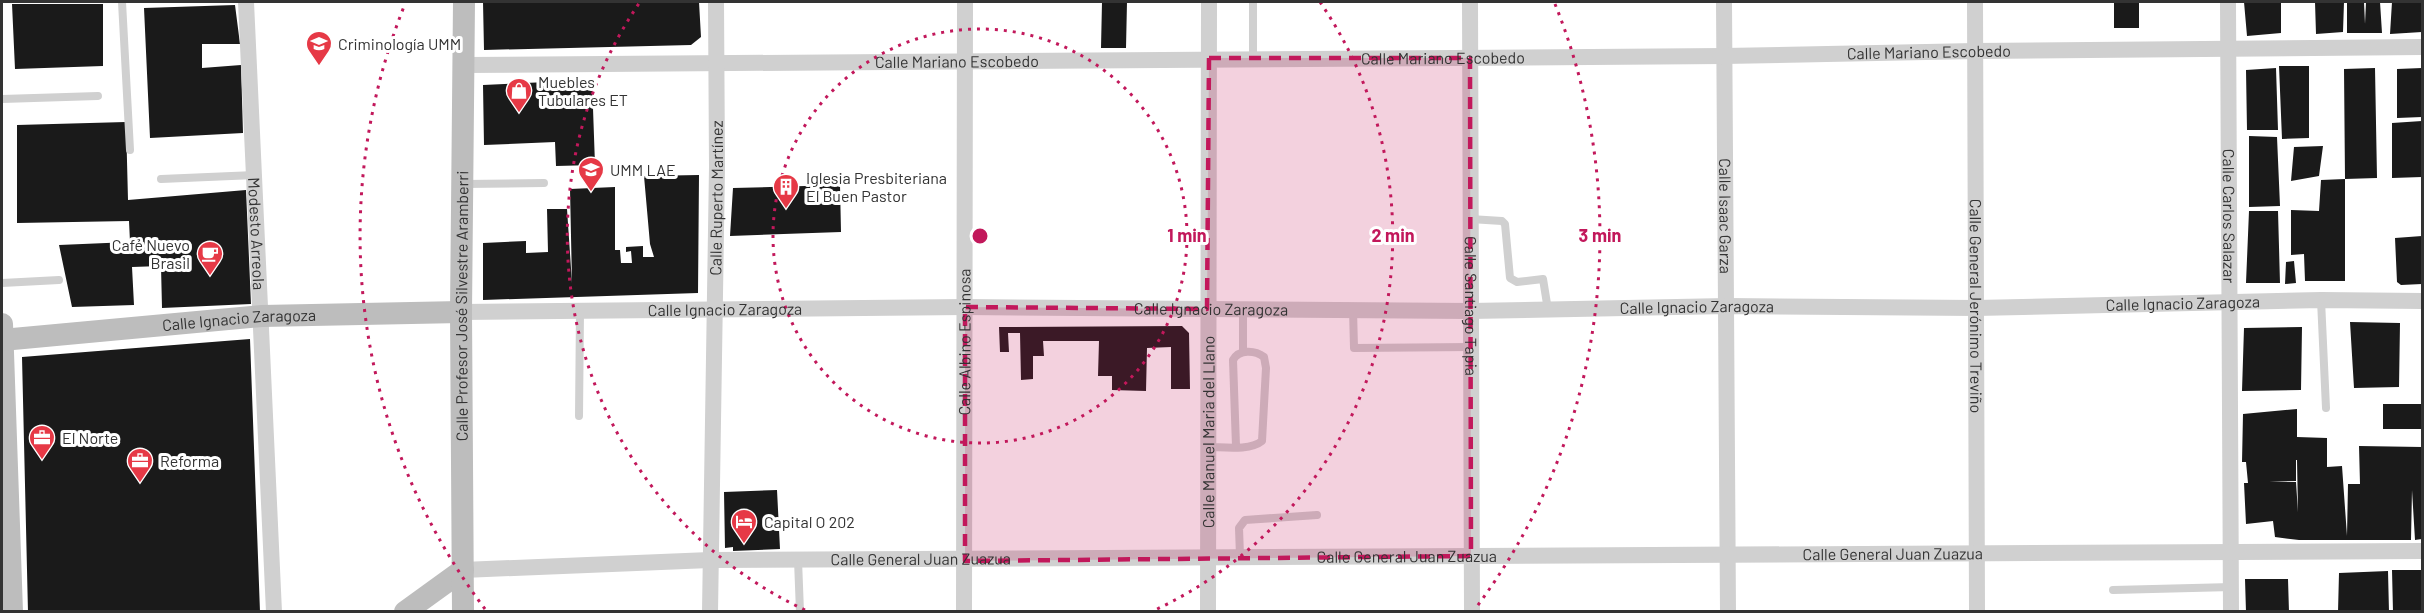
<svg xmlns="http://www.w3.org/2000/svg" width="2424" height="613" font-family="Barlow,sans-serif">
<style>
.building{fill:#1a1a1a;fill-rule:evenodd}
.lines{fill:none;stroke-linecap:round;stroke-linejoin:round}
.lane{stroke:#d0d0d0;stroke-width:8}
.street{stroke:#d0d0d0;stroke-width:16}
.secondary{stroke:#bdbdbd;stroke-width:22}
.marked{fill:#c2185b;fill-opacity:0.2;stroke:#c2185b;stroke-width:4.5;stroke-dasharray:12 8;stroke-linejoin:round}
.ring{fill:none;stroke:#c2185b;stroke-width:3;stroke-dasharray:3 6}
.labels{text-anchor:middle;stroke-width:6;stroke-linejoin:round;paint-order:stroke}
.poi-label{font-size:16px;fill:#333;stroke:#fff;text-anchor:start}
.street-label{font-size:16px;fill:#333;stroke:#fff}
.centre{fill:#c2185b;stroke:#fff;stroke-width:3}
.ring-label{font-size:18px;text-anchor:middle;font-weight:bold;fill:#c2185b;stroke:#fff;stroke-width:6;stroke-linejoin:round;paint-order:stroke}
</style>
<rect width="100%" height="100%" fill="#fff"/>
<path class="building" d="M 483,2 L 699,2 L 701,37 L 691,45 L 484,50 Z
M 1102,2 L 1127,2 L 1126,48 L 1101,48 Z
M 2114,2 L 2139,2 L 2139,28 L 2114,28 Z
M 2244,2 L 2281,2 L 2281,33 L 2247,36 Z
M 2315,2 L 2344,2 L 2343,32 L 2316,34 Z
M 2347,2 L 2364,2 L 2365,24 L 2366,2 L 2380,2 L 2382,33 L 2347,33 Z
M 2392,2 L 2422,2 L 2422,32 L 2390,34 Z
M 12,4 L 103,4 L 103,66 L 15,69 Z
M 235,5 L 240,44 L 202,44 L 202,68 L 241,65 L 243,133 L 150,138 L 144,8 Z
M 2279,66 L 2309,66 L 2309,138 L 2282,139 Z
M 2276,68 L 2278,130 L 2247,130 L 2246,70 Z
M 2375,68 L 2377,178 L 2345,179 L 2344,69 Z
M 2422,68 L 2422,117 L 2397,118 L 2397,69 Z
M 592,80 L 595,165 L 556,166 L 555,142 L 484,145 L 483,85 Z
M 2422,121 L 2422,177 L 2392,178 L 2392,123 Z
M 126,122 L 128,200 L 246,190 L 251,304 L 162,308 L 161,266 L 132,267 L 134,305 L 72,307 L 59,245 L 130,242 L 129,221 L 17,223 L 17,125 Z
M 2249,136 L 2277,137 L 2280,206 L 2249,207 Z
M 2323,146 L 2319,176 L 2291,181 L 2294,147 Z
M 699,175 L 698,293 L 483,300 L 483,243 L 526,241 L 526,253 L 548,252 L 547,209 L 567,209 L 572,283 L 570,189 L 615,187 L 615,250 L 620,250 L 621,263 L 632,263 L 631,251 L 626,252 L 626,247 L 643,246 L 643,257 L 654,257 L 650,244 L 644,176 Z
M 2345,179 L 2345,281 L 2305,281 L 2304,254 L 2291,255 L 2291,210 L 2319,211 L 2321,180 Z
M 840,185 L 841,232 L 730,236 L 733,188 Z
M 2249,211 L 2278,211 L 2280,283 L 2246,283 Z
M 2422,236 L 2422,284 L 2401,285 L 2397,282 L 2395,238 Z
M 2294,261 L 2296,283 L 2285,284 L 2286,262 Z
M 2350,322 L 2400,323 L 2399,387 L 2354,388 Z
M 1182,326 L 1189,333 L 1190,389 L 1171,389 L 1171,347 L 1147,348 L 1146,391 L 1112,390 L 1112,376 L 1098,376 L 1099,341 L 1043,341 L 1044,356 L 1033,356 L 1033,379 L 1021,380 L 1020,333 L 1008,333 L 1009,352 L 1000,352 L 999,327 Z
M 2302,327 L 2301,390 L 2242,391 L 2244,328 Z
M 250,339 L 260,612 L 28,612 L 22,357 Z
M 2383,404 L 2422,404 L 2422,429 L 2383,429 Z
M 2297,409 L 2297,437 L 2327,438 L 2327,467 L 2342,466 L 2347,536 L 2348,484 L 2360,484 L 2359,446 L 2422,447 L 2422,539 L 2415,540 L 2412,490 L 2411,540 L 2299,540 L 2275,537 L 2273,521 L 2246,524 L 2244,483 L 2248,483 L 2246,462 L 2242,462 L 2243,414 ZM 2296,460 L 2297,460 L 2298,512 L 2296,482 L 2269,482 L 2296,481 Z
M 777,490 L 780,549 L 733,551 L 733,547 L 725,548 L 724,492 Z
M 2392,570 L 2422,570 L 2422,612 L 2393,612 Z
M 2388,571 L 2389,612 L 2338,612 L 2339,573 Z
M 2245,579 L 2288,579 L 2289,612 L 2246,612 Z"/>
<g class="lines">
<path class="lane" d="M 122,2 L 130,150
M 1253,2 L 1253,58
M 2,99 L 98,96
M 161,179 L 255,175
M 464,184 L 544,183
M 1470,219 L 1502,221 L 1505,224 L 1510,278 L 1517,282 L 1543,279 L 1548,310
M 2,283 L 59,280
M 2321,300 L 2326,408
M 1243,309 L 1243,352
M 1353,309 L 1354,348 L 1471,347
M 579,416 L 580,311
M 1208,447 C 1223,447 1250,451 1262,441 L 1266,368 L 1264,357 C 1255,350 1239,349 1233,360 L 1236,446
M 1240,556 L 1239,528 L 1245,520 L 1317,515
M 798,560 L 800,612
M 2113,590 L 2232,587"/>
<g class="street">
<path id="s1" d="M 246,2 L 274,612"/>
<path id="s2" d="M 1470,2 L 1472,612"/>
<path id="s3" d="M 1724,2 L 1728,612"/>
<path id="s4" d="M 1975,2 L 1977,612"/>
<path id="s5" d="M 2228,2 L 2231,612"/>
<path id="s6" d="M 465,65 L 1724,56 L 1975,51 L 2422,47"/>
<path id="s7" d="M 461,312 L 965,307 L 1470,311 L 1727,306 L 1976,308 L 2321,300 L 2422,301"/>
<path id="s8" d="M 463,570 L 710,560 L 2422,551"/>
<path id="s9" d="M 710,612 L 717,167 L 716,2"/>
<path id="s10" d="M 964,612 L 965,2"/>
<path id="s11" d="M 1208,612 L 1209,2"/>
</g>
<g class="secondary">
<path d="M 2,324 L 12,612"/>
<path id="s12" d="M 2,340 L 262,316 L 461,312"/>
<path d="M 405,612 L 463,570"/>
<path id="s13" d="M 463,612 L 461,312 L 464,2"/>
</g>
</g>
<path class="marked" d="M 1209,58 L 1470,58 L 1471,556 L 965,561 L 965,307 L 1207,309 Z"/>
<g class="ring">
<circle cx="980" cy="236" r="207"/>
<path d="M805 610A413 413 0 0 1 640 2M1320 2A413 413 0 0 1 1155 610"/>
<path d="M485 609A620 620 0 0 1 405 4M1555 4A620 620 0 0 1 1475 609"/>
</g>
<defs>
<symbol id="university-pin" viewBox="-11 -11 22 30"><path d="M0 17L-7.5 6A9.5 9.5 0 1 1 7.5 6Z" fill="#e63946" stroke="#fff"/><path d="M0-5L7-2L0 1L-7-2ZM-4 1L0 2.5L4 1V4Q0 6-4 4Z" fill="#fff"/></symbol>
<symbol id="shop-pin" viewBox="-11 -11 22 30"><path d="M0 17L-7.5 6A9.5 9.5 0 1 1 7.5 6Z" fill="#e63946" stroke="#fff"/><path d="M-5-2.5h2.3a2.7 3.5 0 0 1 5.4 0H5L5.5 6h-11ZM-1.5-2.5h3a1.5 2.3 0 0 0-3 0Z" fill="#fff"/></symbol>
<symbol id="building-pin" viewBox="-11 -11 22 30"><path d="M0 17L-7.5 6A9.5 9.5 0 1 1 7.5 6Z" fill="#e63946" stroke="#fff"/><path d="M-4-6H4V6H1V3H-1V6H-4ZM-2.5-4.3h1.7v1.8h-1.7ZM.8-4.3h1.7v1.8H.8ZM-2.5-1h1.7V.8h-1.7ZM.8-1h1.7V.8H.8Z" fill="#fff"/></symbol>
<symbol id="cafe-pin" viewBox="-11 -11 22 30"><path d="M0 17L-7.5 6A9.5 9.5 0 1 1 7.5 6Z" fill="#e63946" stroke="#fff"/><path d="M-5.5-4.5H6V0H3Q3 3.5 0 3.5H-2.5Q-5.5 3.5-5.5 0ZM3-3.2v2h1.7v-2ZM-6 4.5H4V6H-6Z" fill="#fff"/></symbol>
<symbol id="office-pin" viewBox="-11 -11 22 30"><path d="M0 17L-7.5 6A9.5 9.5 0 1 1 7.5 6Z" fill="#e63946" stroke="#fff"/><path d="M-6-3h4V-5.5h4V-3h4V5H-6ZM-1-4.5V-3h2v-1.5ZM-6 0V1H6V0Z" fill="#fff"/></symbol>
<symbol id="hotel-pin" viewBox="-11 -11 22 30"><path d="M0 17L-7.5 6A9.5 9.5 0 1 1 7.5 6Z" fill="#e63946" stroke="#fff"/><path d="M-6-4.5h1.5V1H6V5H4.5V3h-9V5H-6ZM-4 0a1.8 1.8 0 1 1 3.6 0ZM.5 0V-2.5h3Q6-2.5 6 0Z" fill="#fff"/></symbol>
</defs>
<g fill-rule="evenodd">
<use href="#university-pin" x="304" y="29" width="30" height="40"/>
<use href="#shop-pin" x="504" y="76" width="30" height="40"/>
<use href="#university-pin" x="576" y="155" width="30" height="40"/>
<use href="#building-pin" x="771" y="172" width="30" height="40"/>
<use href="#cafe-pin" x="195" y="239" width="30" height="40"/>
<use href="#office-pin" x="27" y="423" width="30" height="40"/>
<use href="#office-pin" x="125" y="446" width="30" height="40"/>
<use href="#hotel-pin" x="729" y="507" width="30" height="40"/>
</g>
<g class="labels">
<g class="poi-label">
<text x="338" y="50">Criminología UMM</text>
<text x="538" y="88">Muebles<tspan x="538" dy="18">Tubulares ET</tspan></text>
<text x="610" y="176">UMM LAE</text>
<text x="806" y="184">Iglesia Presbiteriana<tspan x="806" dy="18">El Buen Pastor</tspan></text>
<text x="190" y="251" text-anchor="end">Café Nuevo<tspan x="190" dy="18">Brasil</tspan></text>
<text x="62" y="444">El Norte</text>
<text x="160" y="467">Reforma</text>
<text x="764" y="528">Capital O 202</text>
</g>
<g class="street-label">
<text dy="6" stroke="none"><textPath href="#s6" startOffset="1464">Calle Mariano Escobedo</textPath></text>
<text dy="6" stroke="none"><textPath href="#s6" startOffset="978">Calle Mariano Escobedo</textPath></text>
<text dy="6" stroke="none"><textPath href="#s6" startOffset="492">Calle Mariano Escobedo</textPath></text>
<text dy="6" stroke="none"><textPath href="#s9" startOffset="414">Calle Ruperto Martínez</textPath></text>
<text dy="6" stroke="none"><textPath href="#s3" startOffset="214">Calle Isaac Garza</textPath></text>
<text dy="6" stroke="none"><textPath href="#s5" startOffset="214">Calle Carlos Salazar</textPath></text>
<text dy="6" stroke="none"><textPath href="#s1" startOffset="232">Modesto Arreola</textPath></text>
<text dy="6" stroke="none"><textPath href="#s7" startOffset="1722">Calle Ignacio Zaragoza</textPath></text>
<text dy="6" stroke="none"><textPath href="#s13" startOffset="306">Calle Profesor José Silvestre Aramberri</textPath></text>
<text dy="6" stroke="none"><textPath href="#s2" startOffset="304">Calle Santiago Tapia</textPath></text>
<text dy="6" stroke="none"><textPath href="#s7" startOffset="1236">Calle Ignacio Zaragoza</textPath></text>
<text dy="6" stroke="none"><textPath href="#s4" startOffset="304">Calle General Jerónimo Treviño</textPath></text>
<text dy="6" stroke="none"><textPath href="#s7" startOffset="264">Calle Ignacio Zaragoza</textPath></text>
<text dy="6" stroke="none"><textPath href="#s7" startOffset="750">Calle Ignacio Zaragoza</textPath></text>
<text dy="6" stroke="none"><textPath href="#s12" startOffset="238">Calle Ignacio Zaragoza</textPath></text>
<text dy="6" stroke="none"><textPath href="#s10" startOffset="270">Calle Albino Espinosa</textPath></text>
<text dy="6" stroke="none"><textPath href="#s11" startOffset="180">Calle Manuel Maria del Llano</textPath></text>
<text dy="6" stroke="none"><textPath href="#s8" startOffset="1430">Calle General Juan Zuazua</textPath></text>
<text dy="6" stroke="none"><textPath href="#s8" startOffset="944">Calle General Juan Zuazua</textPath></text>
<text dy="6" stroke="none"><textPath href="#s8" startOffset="458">Calle General Juan Zuazua</textPath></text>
</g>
</g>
<circle cx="980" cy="236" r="9" class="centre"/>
<g class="ring-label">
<text x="1187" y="242">1 min</text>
<text x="1393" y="242">2 min</text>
<text x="1600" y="242">3 min</text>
</g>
<rect width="2424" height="613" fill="none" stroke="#333333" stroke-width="6"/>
</svg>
